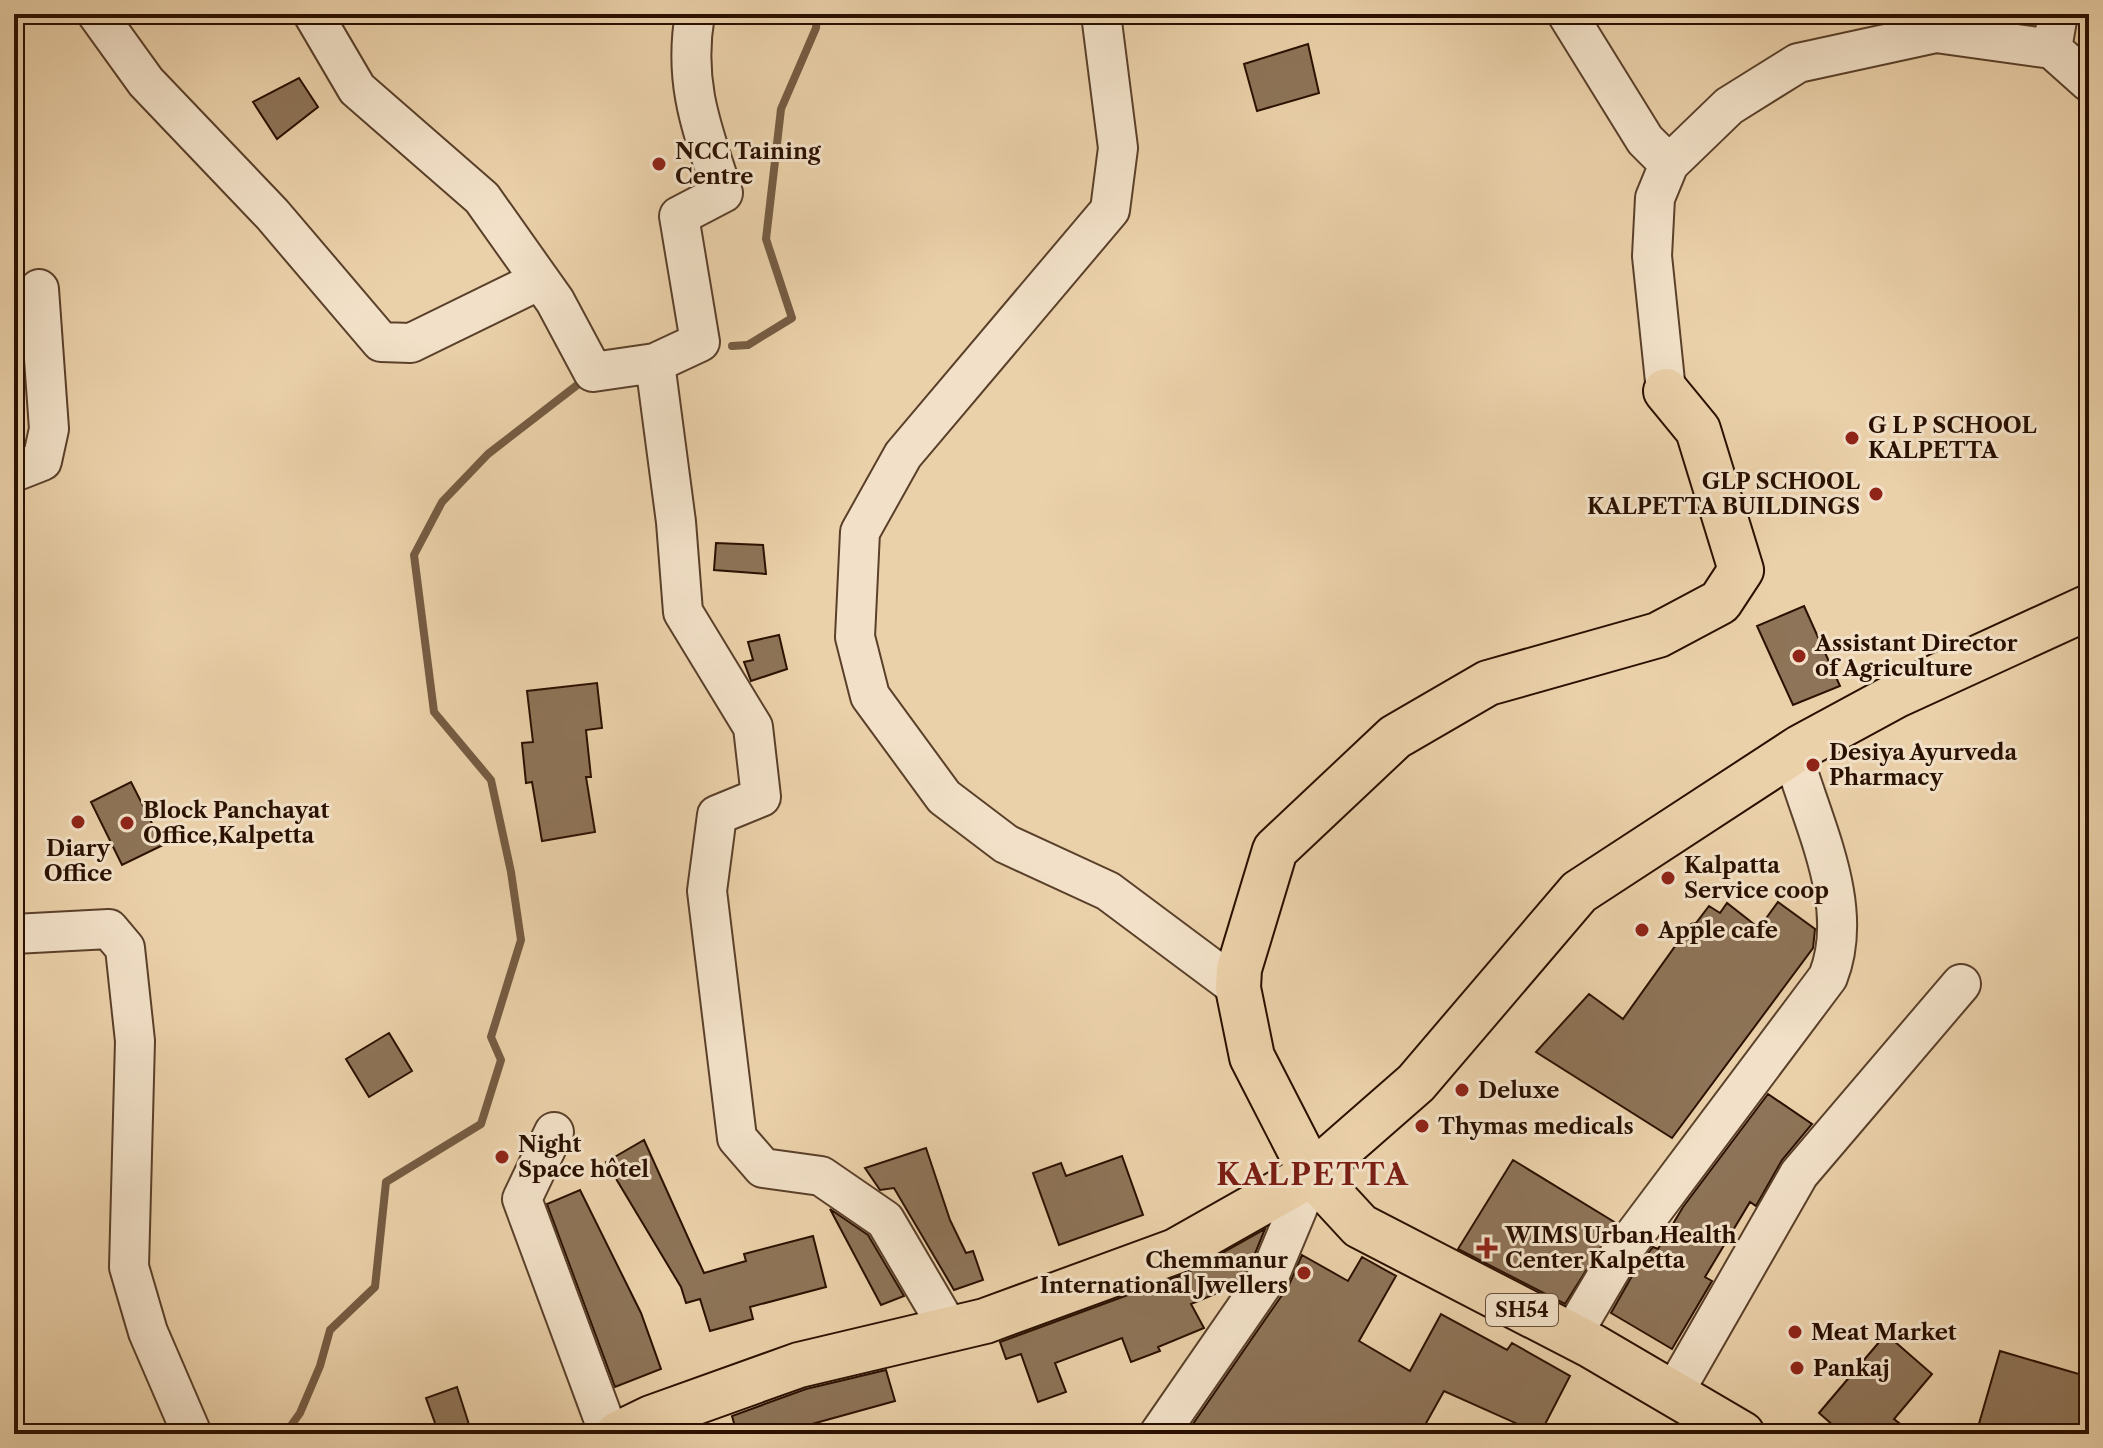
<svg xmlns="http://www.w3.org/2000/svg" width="2103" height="1448" font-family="'Libre Caslon Text',serif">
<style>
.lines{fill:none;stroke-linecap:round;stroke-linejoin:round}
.stream{stroke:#765c43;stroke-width:8}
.building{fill:#8e7458;stroke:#2a1000;stroke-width:2}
.minor-casing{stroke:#5a402a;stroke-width:42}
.major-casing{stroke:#2a1000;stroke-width:48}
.minor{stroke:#f2e1c8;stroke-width:38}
.major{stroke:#ebd1aa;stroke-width:44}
.poi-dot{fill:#8f2418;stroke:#f2e1c8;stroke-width:3}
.labels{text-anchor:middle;stroke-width:6;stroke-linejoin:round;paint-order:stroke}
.shield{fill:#f2e1c8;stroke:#664f3c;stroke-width:2}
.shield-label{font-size:20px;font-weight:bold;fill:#2a1000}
.poi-label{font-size:22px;font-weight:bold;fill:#2a1000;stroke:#f2e1c8;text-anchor:start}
.district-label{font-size:30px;font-weight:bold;letter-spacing:2px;fill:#7a1f14;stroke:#f2e1c8}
</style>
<rect width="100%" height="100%" fill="#ebd1aa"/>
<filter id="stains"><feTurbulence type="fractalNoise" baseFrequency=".0025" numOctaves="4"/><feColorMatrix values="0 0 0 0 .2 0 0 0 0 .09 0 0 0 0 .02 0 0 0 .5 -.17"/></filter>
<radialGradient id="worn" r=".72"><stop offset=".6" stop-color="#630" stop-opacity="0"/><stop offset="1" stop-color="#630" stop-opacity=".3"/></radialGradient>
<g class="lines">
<path class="stream" d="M 732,346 L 748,345 L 792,318 L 766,239 L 781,109 L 816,28 L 817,14
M 285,1434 L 300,1413 L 320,1366 L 330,1330 L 375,1287 L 386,1182 L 481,1124 L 501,1060 L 491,1037 L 521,940 L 511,872 L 491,780 L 434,712 L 414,555 L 442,502 L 488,454 L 585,379"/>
</g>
<path class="building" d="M 1308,44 L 1319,93 L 1257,111 L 1244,64 Z
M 299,78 L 318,107 L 277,139 L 253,102 Z
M 716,543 L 763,545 L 766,574 L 714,570 Z
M 1804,606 L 1840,686 L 1793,705 L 1757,626 Z
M 779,635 L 787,669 L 751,681 L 744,662 L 753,660 L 748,642 Z
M 597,683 L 602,728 L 586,730 L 591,777 L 586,777 L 595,832 L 542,841 L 532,782 L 526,783 L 522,743 L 533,742 L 527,691 Z
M 131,782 L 163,845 L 122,865 L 91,802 Z
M 1778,902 L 1815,929 L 1813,948 L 1672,1138 L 1536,1052 L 1589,994 L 1623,1019 L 1691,924 L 1696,923 L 1709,906 L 1720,913 L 1727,903 L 1759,928 Z
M 389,1033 L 412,1071 L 369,1097 L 346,1059 Z
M 1768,1094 L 1812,1124 L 1782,1160 L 1756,1206 L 1750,1202 L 1705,1277 L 1712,1281 L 1672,1349 L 1611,1313 L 1636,1269 L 1653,1247 L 1658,1249 L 1683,1207 Z
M 644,1140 L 704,1273 L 746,1261 L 744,1254 L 813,1236 L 826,1287 L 750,1307 L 753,1319 L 710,1331 L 700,1299 L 686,1303 L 681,1287 L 606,1162 Z
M 926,1148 L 950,1220 L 966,1253 L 973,1251 L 983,1280 L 954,1290 L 894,1188 L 880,1190 L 865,1168 Z
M 1122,1156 L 1143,1215 L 1059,1245 L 1033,1173 L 1061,1163 L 1066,1176 Z
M 1513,1160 L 1616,1223 L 1565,1304 L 1458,1249 Z
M 580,1190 L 641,1313 L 661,1369 L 615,1387 L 547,1204 Z
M 830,1209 L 868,1235 L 904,1296 L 881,1305 Z
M 1265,1229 L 1252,1261 L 1234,1286 L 1191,1304 L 1204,1328 L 1158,1347 L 1160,1351 L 1131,1362 L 1122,1338 L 1055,1363 L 1066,1392 L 1038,1402 L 1021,1354 L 1006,1359 L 1000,1342 L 1185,1274 Z
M 1302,1255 L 1348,1281 L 1362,1257 L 1396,1276 L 1359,1341 L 1410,1371 L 1441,1314 L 1507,1350 L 1512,1343 L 1570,1376 L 1540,1434 L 1444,1391 L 1420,1434 L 1186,1434 L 1289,1285 Z
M 1886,1334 L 1932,1374 L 1894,1419 L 1913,1434 L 1843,1434 L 1819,1413 Z
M 2000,1351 L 2089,1377 L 2089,1434 L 1976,1434 Z
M 886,1370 L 895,1401 L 776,1434 L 737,1434 L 732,1416 L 806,1389 Z
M 457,1387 L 472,1434 L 439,1434 L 426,1398 Z"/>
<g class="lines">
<defs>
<path id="minor" d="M 97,14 L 146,82 L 272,214 L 381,342 L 411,343 L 540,280
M 313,14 L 357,89 L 482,198 L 555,301 L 593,372 L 655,363 L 700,342 L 679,216 L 723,193 C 702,129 683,83 695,14
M 1101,14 L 1118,148 L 1110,210 L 903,455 L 860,532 L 855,637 L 870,696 L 944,797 L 1006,844 L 1108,891 L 1238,988
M 1567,14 L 1645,140 L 1669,164
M 2058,14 L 2052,49 L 2089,82
M 655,363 L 676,522 L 683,612 L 753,727 L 761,797 L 717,815 L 707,891 L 737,1138 L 763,1168 L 821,1176 L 885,1220 L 949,1329
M 1666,391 L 1652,256 L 1655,198 L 1669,164 L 1729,106 L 1798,63 L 1936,33 L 2052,49
M 14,472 L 42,461 L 49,429 L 39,289
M 14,934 L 109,929 L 125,948 L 135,1041 L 129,1267 L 148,1332 L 192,1434
M 554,1132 L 522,1199 L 609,1434
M 1572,1335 L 1618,1257 L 1828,977 C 1855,909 1816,831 1796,765 L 1790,755
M 1673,1394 L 1799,1174 L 1961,984
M 1159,1434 L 1271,1272 L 1312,1174"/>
<path id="major" d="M 1666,391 L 1698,430 L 1741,570 L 1720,602 L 1658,635 L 1488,683 L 1395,737 L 1275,850 L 1239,969 L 1238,988 L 1252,1057 L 1312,1174 L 1360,1226 L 1592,1346 L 1742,1434
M 618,1434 L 651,1418 L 799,1365 L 985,1321 L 1176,1251 L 1312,1174 L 1416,1083 L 1579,892 L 1801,747 L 1897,695 L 2089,607"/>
</defs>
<use href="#minor" class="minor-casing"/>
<use href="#major" class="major-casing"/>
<use href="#minor" class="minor"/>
<use href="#major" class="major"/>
</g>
<g class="poi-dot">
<circle cx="659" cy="164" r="8"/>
<circle cx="1852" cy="438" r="8"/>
<circle cx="1876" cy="494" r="8"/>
<circle cx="1799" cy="656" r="8"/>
<circle cx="1813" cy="765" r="8"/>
<circle cx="78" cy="822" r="8"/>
<circle cx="127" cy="823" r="8"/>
<circle cx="1668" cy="878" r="8"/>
<circle cx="1642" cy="930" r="8"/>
<circle cx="1462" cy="1090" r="8"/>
<circle cx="1422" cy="1126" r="8"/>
<circle cx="502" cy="1157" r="8"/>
<path d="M1483 1236h8v8h8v8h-8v8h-8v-8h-8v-8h8z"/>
<circle cx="1304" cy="1273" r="8"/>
<circle cx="1795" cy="1332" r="8"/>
<circle cx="1797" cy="1368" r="8"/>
</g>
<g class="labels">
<rect class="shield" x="1486" y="1294" width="72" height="32" rx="6"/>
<g class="shield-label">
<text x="1522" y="1317">SH54</text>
</g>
<g class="poi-label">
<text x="675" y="159">NCC Taining<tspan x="675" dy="25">Centre</tspan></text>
<text x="1868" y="433">G L P SCHOOL<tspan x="1868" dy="25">KALPETTA</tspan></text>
<text x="1860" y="489" text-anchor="end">GLP SCHOOL<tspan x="1860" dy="25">KALPETTA BUILDINGS</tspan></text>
<text x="1815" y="651">Assistant Director<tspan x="1815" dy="25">of Agriculture</tspan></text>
<text x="1829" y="760">Desiya Ayurveda<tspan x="1829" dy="25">Pharmacy</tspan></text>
<text x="143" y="818">Block Panchayat<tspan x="143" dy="25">Office,Kalpetta</tspan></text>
<text x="78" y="856" text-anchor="middle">Diary<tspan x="78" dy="25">Office</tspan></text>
<text x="1684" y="873">Kalpatta<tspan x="1684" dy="25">Service coop</tspan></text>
<text x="1658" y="938">Apple cafe</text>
<text x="1478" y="1098">Deluxe</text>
<text x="1438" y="1134">Thymas medicals</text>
<text x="518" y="1152">Night<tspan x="518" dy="25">Space hôtel</tspan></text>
<text x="1505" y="1243">WIMS Urban Health<tspan x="1505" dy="25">Center Kalpetta</tspan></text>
<text x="1288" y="1268" text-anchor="end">Chemmanur<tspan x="1288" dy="25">International Jwellers</tspan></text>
<text x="1811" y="1340">Meat Market</text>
<text x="1813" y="1376">Pankaj</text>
</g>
<g class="district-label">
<text x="1313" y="1185">KALPETTA</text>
</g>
</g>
<rect width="2103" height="1448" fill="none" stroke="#ebd1aa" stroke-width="48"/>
<rect x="16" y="16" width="2071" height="1416" fill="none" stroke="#2a1000" stroke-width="4"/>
<rect x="24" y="24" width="2055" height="1400" fill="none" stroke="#2a1000" stroke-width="2"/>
<rect width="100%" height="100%" filter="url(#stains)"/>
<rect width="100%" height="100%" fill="url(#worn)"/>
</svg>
